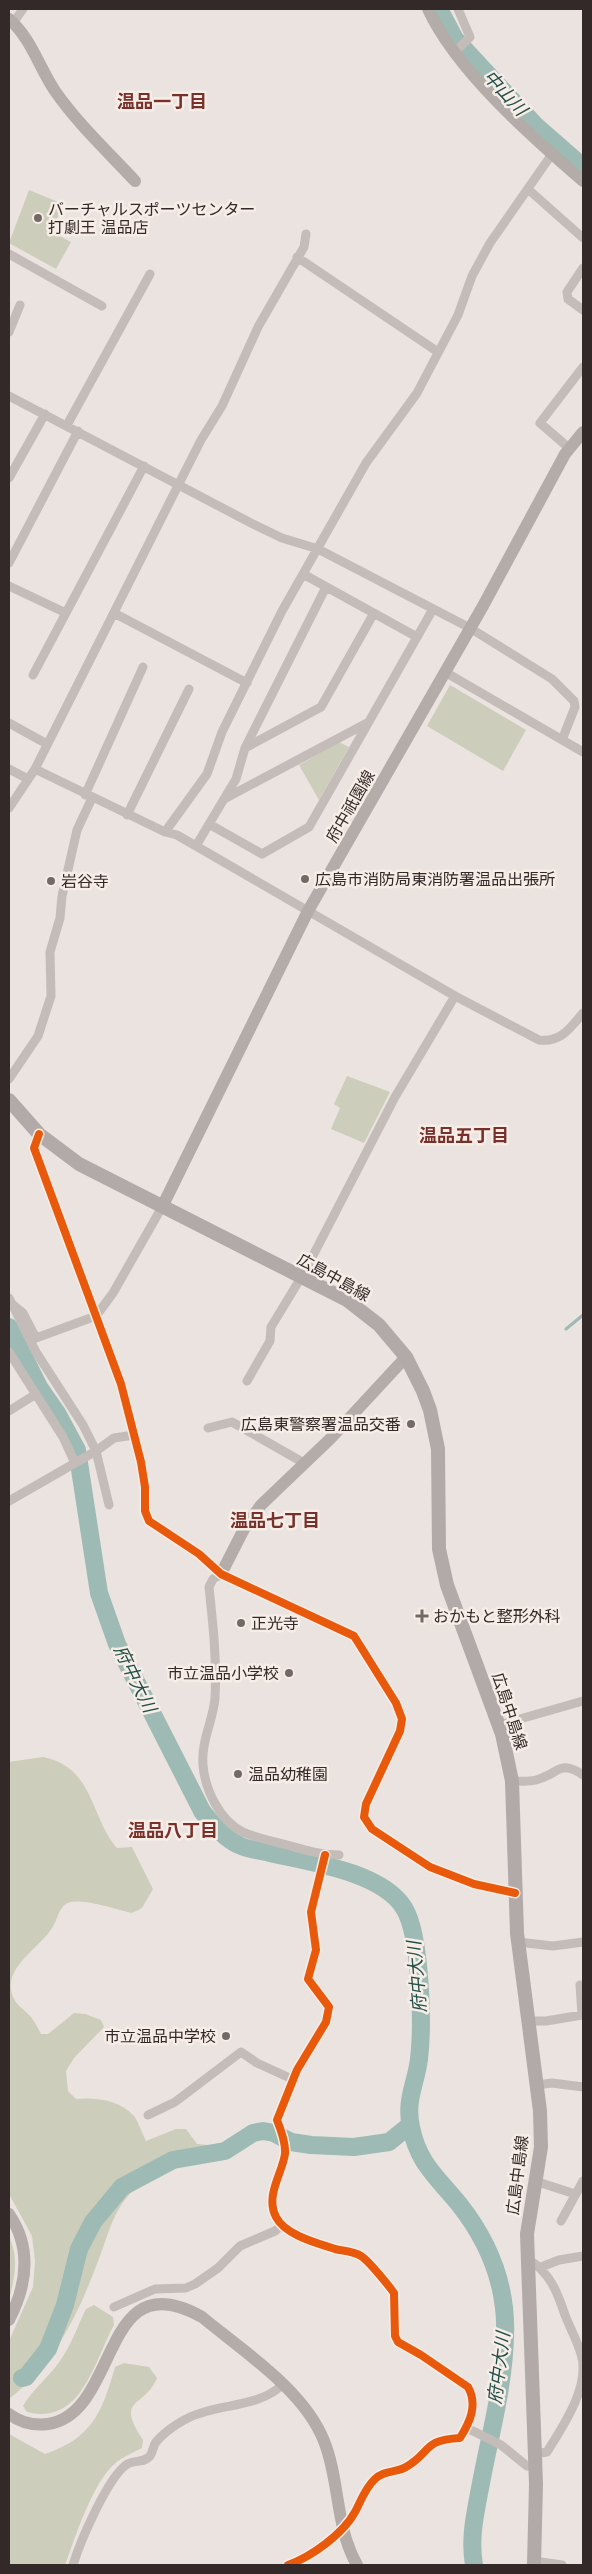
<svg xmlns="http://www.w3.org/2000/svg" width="592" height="2574" font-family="Inter,'Noto Sans JP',sans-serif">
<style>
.green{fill:#cdcdbb}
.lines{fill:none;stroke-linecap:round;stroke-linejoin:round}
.stream{stroke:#9ebab4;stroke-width:3}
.river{stroke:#9ebab4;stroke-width:18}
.street{stroke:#c3bcb9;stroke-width:9}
.secondary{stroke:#b4aca9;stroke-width:12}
.primary{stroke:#b1aaa8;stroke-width:14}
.cycleway-casing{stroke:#f7ede7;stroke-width:11}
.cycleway{stroke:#e8590c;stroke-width:8}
.poi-dot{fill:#736a68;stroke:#f7ede7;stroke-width:2}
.labels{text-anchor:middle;stroke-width:5;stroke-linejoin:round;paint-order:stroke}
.poi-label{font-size:16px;fill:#332928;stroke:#f7ede7;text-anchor:start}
.street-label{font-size:16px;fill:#332928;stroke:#f7ede7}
.water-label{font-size:18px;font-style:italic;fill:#224f4a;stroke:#f7ede7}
.neighbourhood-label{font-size:18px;font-weight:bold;fill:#78302b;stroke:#f7ede7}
</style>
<rect width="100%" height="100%" fill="#eae3df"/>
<path class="green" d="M 29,190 L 63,204 L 52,232 L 71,242 L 56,269 L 9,243 Z
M 450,685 L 526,730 L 503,771 L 427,726 Z
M 339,742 L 349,747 L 319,800 L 299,765 Z
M 347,1076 L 390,1092 L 364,1143 L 331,1129 L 340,1108 L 334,1104 Z
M 43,1757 C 94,1767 90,1817 117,1848 L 132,1847 L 153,1889 L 142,1908 L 132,1913 C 117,1910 82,1897 68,1903 C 58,1907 58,1920 52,1928 C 40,1948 4,1966 12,1994 C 15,2005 24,2009 31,2017 C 35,2022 38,2028 41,2034 L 48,2034 L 74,2013 L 85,2014 L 101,2020 L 104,2027 L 74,2058 L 66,2071 L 68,2091 L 76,2099 C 96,2097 120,2100 134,2116 C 139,2123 142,2133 146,2141 L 176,2129 L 186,2129 L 197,2144 L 209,2145 L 211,2152 C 195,2160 189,2158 175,2163 C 159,2168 139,2184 128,2196 C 112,2214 107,2239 98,2261 C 78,2315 55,2363 9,2399 L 9,2341 L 33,2287 L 35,2261 L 32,2236 L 9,2194 L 9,1762 Z
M 9,2236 C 19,2259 15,2276 9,2300 Z
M 94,2305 L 113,2317 L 114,2325 C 94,2361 82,2426 27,2412 L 23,2406 C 33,2389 49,2377 60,2361 C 72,2344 77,2327 86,2309 Z
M 124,2363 L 149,2367 L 157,2378 C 145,2408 114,2397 143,2440 L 142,2448 C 135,2452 127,2455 121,2459 C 95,2474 75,2538 65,2565 L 9,2565 L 9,2434 L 45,2454 C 92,2438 102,2413 115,2367 Z"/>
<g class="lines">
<path class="stream" d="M 566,1329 L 583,1315"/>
<path class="river" d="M 439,9 L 455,39 L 535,125 L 583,167
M 9,1327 L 39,1387 L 57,1413 L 77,1450 L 99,1593 L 117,1644 L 202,1811 C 211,1823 224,1838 239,1845 C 248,1850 261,1850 270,1853 C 309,1862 382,1872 404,1908 C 421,1935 423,2026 419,2059 C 416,2084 405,2100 411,2127 C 418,2163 437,2177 459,2204 C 489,2242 507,2287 505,2336 C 504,2385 490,2435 481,2483 C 476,2510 469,2537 474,2565
M 22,2378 L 26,2377 L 48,2349 L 65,2305 L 79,2249 L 93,2222 L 122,2187 L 173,2160 L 225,2151 L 253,2133 L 263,2131 L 274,2133 L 291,2142 L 311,2145 L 354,2147 L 389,2142 L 410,2125"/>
<path class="street" d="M 13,23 L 23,9
M 454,53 L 470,37 L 458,9
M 529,190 L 583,238
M 9,254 L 102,306
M 297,257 L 438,352
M 583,268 L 567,292 L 568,299 L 583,310
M 9,332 L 20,305
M 9,396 L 251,523 L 282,538 L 318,549 L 470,628 L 552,679 L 574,701 L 575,707 L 562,740
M 67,425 L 150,274
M 569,448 L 540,423 L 583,367
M 9,478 L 45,414
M 9,563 L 78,431
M 303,574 L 417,637
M 9,586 L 66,613
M 114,613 L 247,683
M 445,672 L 583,752
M 33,675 L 144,466
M 9,723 L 47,744
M 245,748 L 321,707 L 374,613
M 9,769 L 28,779
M 35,769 L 165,832 L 177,835 L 455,996 L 539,1040 C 561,1043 570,1028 583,1013
M 85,795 L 143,667
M 224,799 L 369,722
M 9,808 L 35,769 L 201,440 L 222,406 L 258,327 L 304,247 L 306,234
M 127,815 L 189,689
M 209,824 L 236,779 L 245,748 L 326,587
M 165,832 L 207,774 L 222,732 L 282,611 L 366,463 L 417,393 L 458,315 L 472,276 L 490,243 L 552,154
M 196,846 L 209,824 L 262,854 L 309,827 L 433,609
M 9,1079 L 38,1036 L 51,996 L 50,952 L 60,918 L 62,896 L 77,830 L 92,798
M 39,1134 L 34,1148 L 121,1384 L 141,1462 L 145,1487 L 145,1511 L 149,1521 L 199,1554 L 221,1574 L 354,1636 L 396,1703 L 402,1719 L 400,1731 L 366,1804 L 364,1817 L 372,1829 L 430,1867 L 474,1884 L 515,1893
M 9,1298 L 36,1352 L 83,1425 L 96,1451 L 109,1505
M 12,1304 L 23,1313 L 36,1338 L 96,1316 L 113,1293 L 162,1207
M 9,1352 L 63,1437 L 75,1463
M 247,1381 L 270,1341 L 271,1327 L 305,1271 L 395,1097 L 455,996
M 9,1411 L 36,1394
M 208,1428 L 232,1422 L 304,1463
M 9,1501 L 96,1451 L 114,1438 L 134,1435
M 221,1574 L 213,1579 L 209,1587 C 213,1624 217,1661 215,1698 C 213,1721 201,1741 203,1765 C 205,1790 220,1821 243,1832 C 256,1838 273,1841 287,1845 C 305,1850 321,1855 339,1855
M 499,1725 L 583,1701
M 512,1781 C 520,1781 529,1782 536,1780 C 559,1774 559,1759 583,1775
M 518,1942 L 553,1946 L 583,1942
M 528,2021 L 546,2021 L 582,2015 L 580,1985
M 536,2085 L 552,2083 L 583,2087
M 148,2115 L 175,2102 L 241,2052 L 257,2063 L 292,2079
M 535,2181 L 575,2194
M 561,2221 L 583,2181
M 528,2259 C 550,2273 557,2291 565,2315 C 570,2328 577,2340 581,2354 C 591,2386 563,2426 547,2452 L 535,2454
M 541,2267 L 559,2260 L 583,2256
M 114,2307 L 155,2289 L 186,2288 L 195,2284 L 218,2268 L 240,2246 L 275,2231 L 281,2226
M 467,2428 L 501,2445 L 527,2466 L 535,2467
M 534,2561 L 562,2565
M 73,2565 C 80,2542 107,2479 126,2465 C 133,2459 143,2464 150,2456 C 153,2452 153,2446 156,2442 C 166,2430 186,2417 201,2413 C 227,2404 263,2405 283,2384
M 288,2565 C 311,2557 343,2534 355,2512 C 361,2501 365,2488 375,2479 C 384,2470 396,2473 406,2467 C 432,2452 422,2440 460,2438 C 470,2422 478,2405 468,2387 L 421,2355 L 398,2342 L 395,2336 L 394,2293 C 389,2286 368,2260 361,2256 C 354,2251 343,2251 335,2249 C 317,2243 285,2235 276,2217 C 265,2196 282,2174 285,2154 C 286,2143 281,2130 277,2120 L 297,2070 L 326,2022 L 329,2007 L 308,1979 L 316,1950 L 311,1912 L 325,1855"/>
<path class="secondary" d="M 428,9 C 456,70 532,137 583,181
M 9,19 C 31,38 39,67 55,91 C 78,124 108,152 135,181
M 162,1207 L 308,911 L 483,606 L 565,454 L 583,432
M 221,1574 L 244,1529 L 261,1505 L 330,1439 L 406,1357
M 9,2214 C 32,2248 27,2285 9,2320
M 9,2414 C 21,2423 33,2426 48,2424 C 121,2413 99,2259 202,2317 C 243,2351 304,2390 324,2441 C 340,2481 335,2526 357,2565"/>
<path class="primary" d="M 9,1100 L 39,1134 L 79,1164 L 347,1300 L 379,1325 L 406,1357 L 423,1391 L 430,1410 L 438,1449 L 439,1549 L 447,1585 L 502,1734 L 512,1781 L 517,1933 L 540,2111 L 541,2147 L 527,2234 L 536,2484 L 534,2565"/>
<defs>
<path id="cycleway" d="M 39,1134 L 34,1148 L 121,1384 L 141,1462 L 145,1487 L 145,1511 L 149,1521 L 199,1554 L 221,1574 L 354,1636 L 396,1703 L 402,1719 L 400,1731 L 366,1804 L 364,1817 L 372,1829 L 430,1867 L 474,1884 L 515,1893
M 288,2565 C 311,2557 343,2534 355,2512 C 361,2501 365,2488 375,2479 C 384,2470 396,2473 406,2467 C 432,2452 422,2440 460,2438 C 470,2422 478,2405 468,2387 L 421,2355 L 398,2342 L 395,2336 L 394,2293 C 389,2286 368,2260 361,2256 C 354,2251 343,2251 335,2249 C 317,2243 285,2235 276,2217 C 265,2196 282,2174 285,2154 C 286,2143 281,2130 277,2120 L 297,2070 L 326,2022 L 329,2007 L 308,1979 L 316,1950 L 311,1912 L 325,1855"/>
</defs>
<use href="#cycleway" class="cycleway-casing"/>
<use href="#cycleway" class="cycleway"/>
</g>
<g class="poi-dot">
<circle cx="38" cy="218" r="5"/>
<circle cx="305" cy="879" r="5"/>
<circle cx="51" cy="881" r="5"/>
<circle cx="411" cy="1424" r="5"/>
<path d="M419.5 1608.5h5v5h5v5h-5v5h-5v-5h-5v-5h5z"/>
<circle cx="241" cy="1623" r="5"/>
<circle cx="289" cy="1673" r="5"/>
<circle cx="238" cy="1774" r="5"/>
<circle cx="226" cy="2036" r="5"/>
</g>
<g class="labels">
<g class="poi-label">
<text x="48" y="215">バーチャルスポーツセンター<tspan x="48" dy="18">打劇王 温品店</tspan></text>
<text x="315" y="885">広島市消防局東消防署温品出張所</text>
<text x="61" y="887">岩谷寺</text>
<text x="401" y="1430" text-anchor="end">広島東警察署温品交番</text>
<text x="433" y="1622">おかもと整形外科</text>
<text x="251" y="1629">正光寺</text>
<text x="279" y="1679" text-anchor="end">市立温品小学校</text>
<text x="248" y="1780">温品幼稚園</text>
<text x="216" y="2042" text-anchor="end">市立温品中学校</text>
</g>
<g class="street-label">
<text transform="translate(350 806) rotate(-60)" y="6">府中祇園線</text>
<text transform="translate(334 1277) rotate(29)" y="6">広島中島線</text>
<text transform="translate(510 1711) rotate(72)" y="6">広島中島線</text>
<text transform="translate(517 2175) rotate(-83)" y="6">広島中島線</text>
</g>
<g class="water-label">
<text transform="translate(505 93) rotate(47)" y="6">中山川</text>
<text transform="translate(135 1679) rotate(64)" y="6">府中大川</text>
<text transform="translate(417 1977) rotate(-95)" y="6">府中大川</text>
<text transform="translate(499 2368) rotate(-83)" y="6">府中大川</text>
</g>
<g class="neighbourhood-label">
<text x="162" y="108">温品一丁目</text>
<text x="464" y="1142">温品五丁目</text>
<text x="275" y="1527">温品七丁目</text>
<text x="173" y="1837">温品八丁目</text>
</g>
</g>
<rect width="592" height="2574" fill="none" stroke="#332928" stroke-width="20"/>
</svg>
